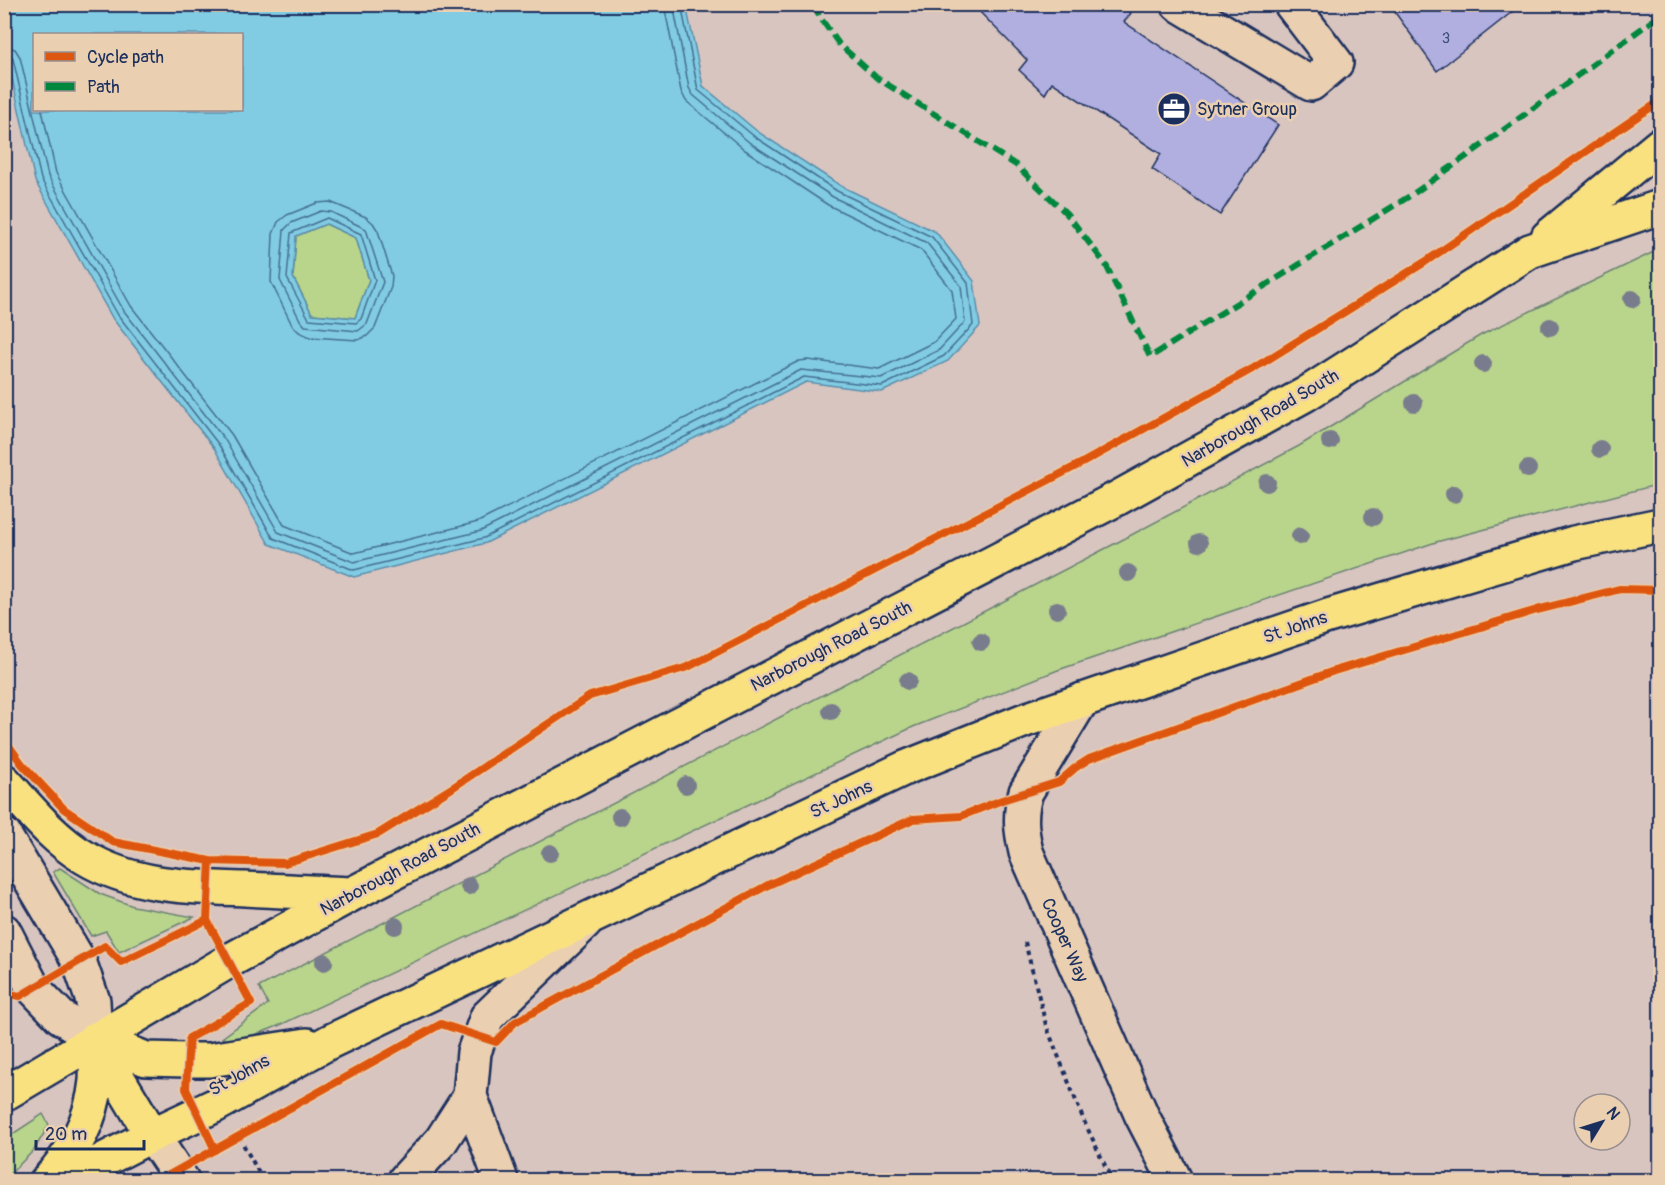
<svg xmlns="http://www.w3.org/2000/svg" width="1665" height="1185" font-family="Pangolin,sans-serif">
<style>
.green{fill:#b9d48b;stroke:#6a8274;stroke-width:1.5}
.water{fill:#81cce2;stroke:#588dad;stroke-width:1.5;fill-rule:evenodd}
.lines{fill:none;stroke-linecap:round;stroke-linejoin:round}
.shore{stroke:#446e93;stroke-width:1.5}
.building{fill:#b0afe0;stroke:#1b2f5e;stroke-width:1.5}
.minor-casing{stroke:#1b2f5e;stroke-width:38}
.major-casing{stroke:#1b2f5e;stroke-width:38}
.path{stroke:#1b2f5e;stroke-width:4;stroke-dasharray:4.5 4.5;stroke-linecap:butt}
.minor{stroke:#eacfb1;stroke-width:33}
.major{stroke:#fae180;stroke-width:33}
.quiet{stroke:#00873e;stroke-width:6;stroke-dasharray:12 6;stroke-linecap:butt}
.cycleway-casing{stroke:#eacfb1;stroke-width:11}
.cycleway{stroke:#de5710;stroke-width:8}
.tree{fill:#797c8c}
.labels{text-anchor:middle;stroke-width:5;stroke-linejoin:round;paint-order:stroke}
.number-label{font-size:15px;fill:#404f7e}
.poi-label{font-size:18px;fill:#1b2f5e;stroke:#eacfb1;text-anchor:start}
.street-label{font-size:18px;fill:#1b2f5e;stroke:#eacfb1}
</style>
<rect width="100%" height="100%" fill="#d9c5bf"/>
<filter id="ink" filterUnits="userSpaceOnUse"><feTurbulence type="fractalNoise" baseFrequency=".0167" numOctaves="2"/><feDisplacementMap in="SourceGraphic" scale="12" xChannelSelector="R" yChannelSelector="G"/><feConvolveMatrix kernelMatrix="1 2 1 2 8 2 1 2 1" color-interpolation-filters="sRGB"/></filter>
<g filter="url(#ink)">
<path class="green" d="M 326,224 L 356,238 L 369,280 L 355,318 L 312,314 L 293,277 L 296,236 Z
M 1660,249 L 1660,484 L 1436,542 L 1058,670 L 913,727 L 278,1026 C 264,1031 235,1045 222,1038 L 268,1004 L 259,987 L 1118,542 L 1299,446 L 1481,335 Z
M 60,868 L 100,894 L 133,906 L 194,917 L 119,952 L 106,931 L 91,936 L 53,872 Z
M 43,1114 L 49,1125 L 34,1150 L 5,1179 L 5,1139 Z"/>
<path class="water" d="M 4,5 L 686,5 L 703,86 L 758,132 L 841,186 L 936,232 L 974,281 L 980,326 L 948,361 L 882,392 L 806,382 L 486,543 L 354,577 L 269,544 L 214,448 L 113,319 L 35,181 L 5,47 ZM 34,34 L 242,34 L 242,110 L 34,110 ZM 326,224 L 356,238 L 369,280 L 355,318 L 312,314 L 293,277 L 296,236 Z"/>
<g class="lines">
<path class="shore" d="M 4,46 L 15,49 L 20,57 L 48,176 L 124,311 L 225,440 L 278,532 L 354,562 L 481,531 L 801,370 L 881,378 L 939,350 L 965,322 L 961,286 L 927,243 L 833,197 L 750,143 L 693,95 L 689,88 L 673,4
M 4,53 L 10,54 L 13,59 L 41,179 L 118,315 L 219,445 L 273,538 L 354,570 L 484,538 L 804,377 L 882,386 L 944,356 L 973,325 L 968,283 L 932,237 L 837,191 L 755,137 L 698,90 L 681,4
M 42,110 L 56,173 L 131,306 L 232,435 L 284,525 L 354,553 L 478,522 L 799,361 L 808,360 L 879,369 L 934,342 L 956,319 L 952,290 L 921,250 L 828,205 L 745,150 L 686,101 L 681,91 L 664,4
M 330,202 L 366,217 L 373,223 L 378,231 L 392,276 L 391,287 L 375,328 L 367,336 L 358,340 L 310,337 L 299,332 L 292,325 L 271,282 L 273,234 L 278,222 L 287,215 L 317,203 Z
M 321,211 L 331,212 L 366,229 L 383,282 L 367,324 L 358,331 L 305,326 L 300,320 L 280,280 L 284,230 L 291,223 Z
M 327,218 L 361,234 L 375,280 L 361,319 L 356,323 L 309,319 L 287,278 L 291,233 Z"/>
</g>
<path class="building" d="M 972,4 L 1122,4 L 1131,13 L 1124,22 L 1278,125 L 1220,215 L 1152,169 L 1161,154 L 1052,82 L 1045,94 L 1019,70 L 1027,60 Z
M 1389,4 L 1522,4 L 1437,71 Z"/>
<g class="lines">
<defs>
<path id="minor" d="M 1178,4 L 1311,84 L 1336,63 L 1291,4
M 1082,700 L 1026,792 C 1019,814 1021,830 1026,852 L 1142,1116 L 1175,1180
M 4,835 L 79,961 L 93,1001 L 95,1039
M 4,931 L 33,988 L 61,1017 L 95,1039
M 470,1096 L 501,1180
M 152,1135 L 182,1180
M 405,1180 L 441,1141 L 470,1096 L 474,1052 L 487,1017 L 585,923"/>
<path id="major" d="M 1548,237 L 1660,145
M 4,781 C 29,808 52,838 84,857 C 133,887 190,887 245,889 C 280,891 315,892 350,894
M 95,1039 L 146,1059 L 186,1060 L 209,1060 L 307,1045
M 95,1040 L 152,1135
M 4,1094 L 229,961 L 352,894 L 1116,499 L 1306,394 L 1530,251 L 1660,207
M 48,1180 C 74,1151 92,1121 96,1081 C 97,1067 95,1053 95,1039
M 65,1180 L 152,1135 L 216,1105 L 329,1042 L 905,768 L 1025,720 L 1328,616 L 1574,543 L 1660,525"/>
</defs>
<use href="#minor" class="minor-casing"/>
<use href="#major" class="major-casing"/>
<path class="path" d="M 1025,942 L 1046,1025 L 1084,1121 L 1112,1180
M 239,1137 L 263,1180"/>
<use href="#minor" class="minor"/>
<use href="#major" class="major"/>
<path class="quiet" d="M 815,4 L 819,16 L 839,44 L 877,78 L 1016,165 L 1067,214 L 1106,265 L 1150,357 L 1413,194 L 1498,134 L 1660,15"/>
<defs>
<path id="cycleway" d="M 4,739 L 22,764 L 64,809 L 113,842 L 210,861 L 285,863 L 378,834 L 452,788 L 590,696 L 688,667 L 1082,463 L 1254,368 L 1425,262 L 1660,101
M 210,861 L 207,920 L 251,1003 L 189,1038 L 186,1089 L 215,1150
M 4,993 L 20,996 L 105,946 L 121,962 L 207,920
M 160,1180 L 441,1024 L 496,1042 L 515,1022 L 768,885 L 913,819 L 961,816 L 1002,800 L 1059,782 L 1075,768 L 1089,759 L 1334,671 L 1537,610 L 1620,589 L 1660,590"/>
</defs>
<use href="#cycleway" class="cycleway-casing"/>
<use href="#cycleway" class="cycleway"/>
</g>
<g class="tree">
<circle cx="1632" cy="299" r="9"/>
<circle cx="1550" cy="327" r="9"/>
<circle cx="1483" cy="364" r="9"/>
<circle cx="1414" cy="403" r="9"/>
<circle cx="1330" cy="441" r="9"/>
<circle cx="1600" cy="449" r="9"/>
<circle cx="1528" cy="469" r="9"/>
<circle cx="1267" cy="483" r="9"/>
<circle cx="1454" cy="494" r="9"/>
<circle cx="1373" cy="517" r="9"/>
<circle cx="1300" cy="536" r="9"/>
<circle cx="1199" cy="543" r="9"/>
<circle cx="1128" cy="573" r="9"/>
<circle cx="1057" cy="610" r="9"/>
<circle cx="981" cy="642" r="9"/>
<circle cx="908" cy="681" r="9"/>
<circle cx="831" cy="711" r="9"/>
<circle cx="686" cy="785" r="9"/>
<circle cx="620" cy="817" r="9"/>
<circle cx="550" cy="853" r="9"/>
<circle cx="469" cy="886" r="9"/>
<circle cx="395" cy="926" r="9"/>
<circle cx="324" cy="962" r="9"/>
</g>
</g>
<defs>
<symbol id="office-disc" viewBox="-11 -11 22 22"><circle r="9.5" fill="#1b2f5e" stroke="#eacfb1"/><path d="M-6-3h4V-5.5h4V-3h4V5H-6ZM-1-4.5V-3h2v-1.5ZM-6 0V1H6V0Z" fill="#fff"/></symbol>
</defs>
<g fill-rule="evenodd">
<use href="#office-disc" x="1155" y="90" width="38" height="38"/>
</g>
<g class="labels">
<g class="number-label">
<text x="1446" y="43">3</text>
</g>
<g class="poi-label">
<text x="1197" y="115">Sytner Group</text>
</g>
<g class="street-label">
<text transform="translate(1260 418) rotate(-30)" y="6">Narborough Road South</text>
<text transform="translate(1295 627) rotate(-19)" y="6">St Johns</text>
<text transform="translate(831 646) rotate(-27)" y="6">Narborough Road South</text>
<text transform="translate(841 799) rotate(-25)" y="6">St Johns</text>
<text transform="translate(400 869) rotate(-28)" y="6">Narborough Road South</text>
<text transform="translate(1065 940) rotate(66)" y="6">Cooper Way</text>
<text transform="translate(239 1075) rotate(-29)" y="6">St Johns</text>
</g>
</g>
<rect width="1665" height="1185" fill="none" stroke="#eacfb1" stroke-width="24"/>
<rect x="12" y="12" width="1641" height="1161" fill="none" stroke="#1b2f5e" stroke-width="2" filter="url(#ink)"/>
<rect x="33" y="33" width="210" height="78" fill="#eacfb1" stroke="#978f90" stroke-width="1.5"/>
<rect x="45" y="52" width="30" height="9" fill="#de5710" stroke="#978f90" stroke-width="1.5"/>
<text x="87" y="63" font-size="18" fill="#1b2f5e">Cycle path</text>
<rect x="45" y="82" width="30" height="9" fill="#00873e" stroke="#978f90" stroke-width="1.5"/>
<text x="87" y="93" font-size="18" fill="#1b2f5e">Path</text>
<g transform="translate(1602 1122) rotate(52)"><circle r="28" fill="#eacfb1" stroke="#978f90" stroke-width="1.5"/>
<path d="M0-4.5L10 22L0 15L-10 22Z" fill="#1b2f5e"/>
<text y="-9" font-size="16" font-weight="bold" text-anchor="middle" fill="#1b2f5e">N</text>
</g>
<path d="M36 1140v9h108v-9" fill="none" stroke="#1b2f5e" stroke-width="3"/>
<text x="45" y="1140" font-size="18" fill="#1b2f5e" stroke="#eacfb1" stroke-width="4.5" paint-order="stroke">20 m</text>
</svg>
